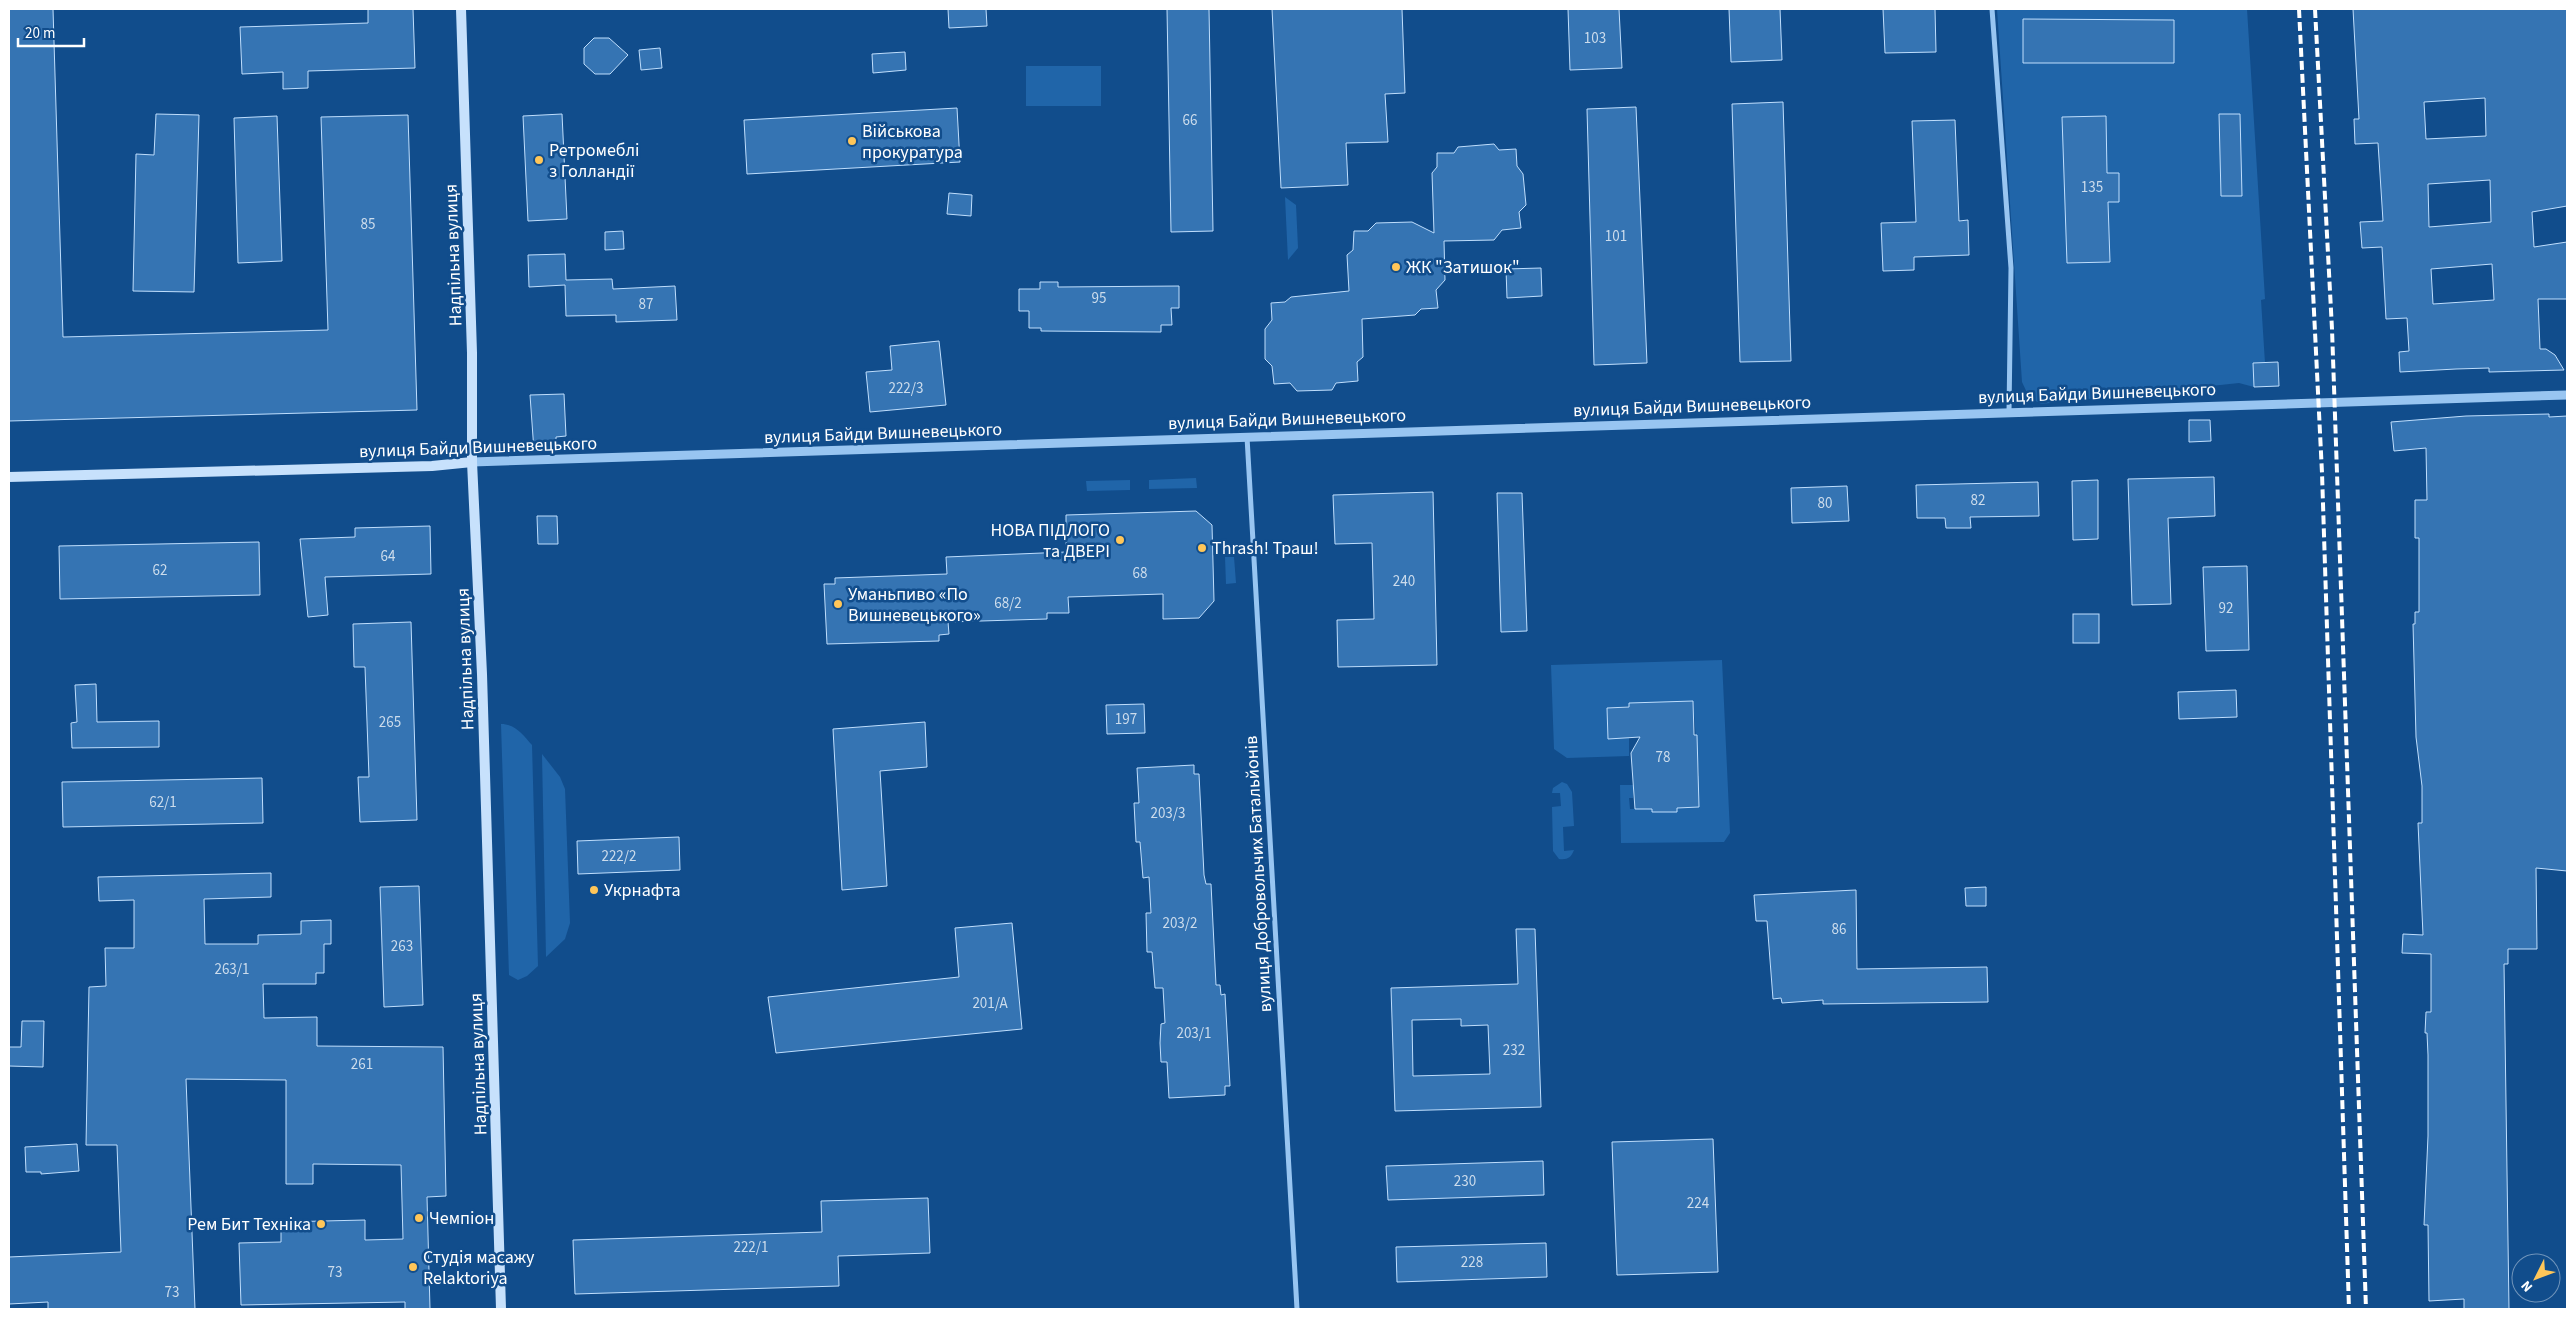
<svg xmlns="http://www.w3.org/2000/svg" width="2576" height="1318" viewBox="0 0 2576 1318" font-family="'Source Sans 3',sans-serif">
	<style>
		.green { fill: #2065a9 }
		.building { fill: #3574b3; stroke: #bfdefd; fill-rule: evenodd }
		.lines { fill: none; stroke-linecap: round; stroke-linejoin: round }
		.minor { stroke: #98c5f1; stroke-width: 5 }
		.tertiary { stroke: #98c5f1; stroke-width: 9 }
		.secondary { stroke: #c7e1fc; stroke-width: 10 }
		.rail { stroke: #fff; stroke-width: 4; stroke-dasharray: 9 4; stroke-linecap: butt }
		.poi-dot { fill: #ffc659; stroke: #114d8c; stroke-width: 2 }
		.labels { text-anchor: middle; stroke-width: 5; stroke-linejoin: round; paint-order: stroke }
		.number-label { font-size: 15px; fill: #ccdcec }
		.poi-label { font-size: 18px; fill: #fff; stroke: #114d8c; text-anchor: start }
		.street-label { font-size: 18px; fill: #fff; stroke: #114d8c }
	</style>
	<rect width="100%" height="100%" fill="#114d8c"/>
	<g class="green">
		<polygon points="1997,9 2247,9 2265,299 2261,300 2265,363 2278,362 2279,386 2254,387 2239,383 2041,404 2029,397 2022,382"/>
		<rect x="1026" y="66" width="75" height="40"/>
		<polygon points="1285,197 1296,205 1298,248 1288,260"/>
		<polygon points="1196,478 1197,488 1149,489 1149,480"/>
		<polygon points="1130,480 1130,490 1087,491 1086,481"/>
		<polygon points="1225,557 1234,557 1236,583 1226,584"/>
		<polygon points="1722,660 1730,833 1724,842 1621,843 1620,785 1633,785 1633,798 1629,798 1630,809 1652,809 1653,812 1677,812 1677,808 1699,807 1699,791 1696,791 1695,777 1699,776 1693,701 1607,708 1608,738 1629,738 1629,756 1567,758 1554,749 1551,665"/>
		<path d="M 501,724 C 516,724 523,735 532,745 L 538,966 L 527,976 L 518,980 L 509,975 Z"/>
		<polygon points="542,754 560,777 565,789 570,923 565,939 546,957"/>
		<path d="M 1562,782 L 1567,784 L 1572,792 L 1574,826 L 1563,827 L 1564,851 L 1574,850 C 1571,858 1567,860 1559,859 L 1553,851 L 1552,807 L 1561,806 L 1560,793 L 1552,793 L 1553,788 Z"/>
	</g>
	<g class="building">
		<polygon points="9,9 53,9 63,337 328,330 321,117 408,115 417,410 9,421"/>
		<polygon points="368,9 413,9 415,68 308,71 308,88 283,89 283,72 242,74 240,27 368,23"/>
		<polygon points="948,9 986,9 987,26 949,28"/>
		<polygon points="1167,9 1209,9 1213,231 1171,232"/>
		<polygon points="1272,9 1402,9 1405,93 1385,94 1388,142 1346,143 1348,185 1281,188"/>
		<polygon points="1568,9 1619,9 1622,68 1570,70"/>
		<polygon points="1729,9 1780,9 1782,60 1731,62"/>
		<polygon points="1883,9 1935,9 1936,52 1885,53"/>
		<path d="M 2353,9 L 2567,9 L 2567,206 L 2532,212 L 2534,247 L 2567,242 L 2567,299 L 2538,299 L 2540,349 L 2546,349 L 2555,355 L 2564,370 L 2489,372 L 2489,368 L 2456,369 L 2400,372 L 2399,352 L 2409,351 L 2407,318 L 2386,319 L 2382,247 L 2362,248 L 2360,222 L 2383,221 L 2378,143 L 2355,144 L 2354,119 L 2359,119 ZM 2485,98 L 2486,136 L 2426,139 L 2424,102 ZM 2490,180 L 2491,222 L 2429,227 L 2428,184 ZM 2492,264 L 2494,300 L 2433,304 L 2431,269 Z"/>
		<polygon points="2023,19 2174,20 2174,63 2023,63"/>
		<polygon points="594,38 609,38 628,55 610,74 595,74 584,64 584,48"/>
		<polygon points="660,48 662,68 641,70 639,50"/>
		<polygon points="905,52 906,70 873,73 872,54"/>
		<polygon points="1783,102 1791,361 1740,362 1732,104"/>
		<polygon points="1636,107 1647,363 1594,365 1587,109"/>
		<polygon points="957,108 960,162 747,174 744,120"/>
		<polygon points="156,114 199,115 194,292 133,291 136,154 154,155"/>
		<polygon points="562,114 567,219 528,221 523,116"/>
		<polygon points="2219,114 2240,114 2242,196 2221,196"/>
		<polygon points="277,116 282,261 238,263 234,118"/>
		<polygon points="2106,116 2107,173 2119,173 2119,202 2108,202 2110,262 2067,263 2062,117"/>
		<polygon points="1955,120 1959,221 1968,220 1969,255 1914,257 1914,270 1883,271 1881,223 1916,222 1912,121"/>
		<polygon points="1494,144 1499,150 1516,149 1517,166 1523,174 1526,205 1519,212 1521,228 1502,230 1494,240 1444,241 1445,280 1436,290 1438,308 1421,309 1415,315 1362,319 1363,357 1357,362 1358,381 1336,383 1332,390 1297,391 1290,383 1274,384 1272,366 1265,359 1265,329 1272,320 1271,303 1285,302 1291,297 1349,291 1347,255 1353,250 1354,231 1368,231 1376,223 1412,222 1434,233 1432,173 1437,167 1437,153 1454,153 1458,147"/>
		<polygon points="949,193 972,195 971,216 947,214"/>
		<polygon points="623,231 624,249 605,250 605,232"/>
		<polygon points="565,254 566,280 612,279 613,289 675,286 677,320 616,322 616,315 566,316 565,285 529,287 528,255"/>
		<polygon points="1541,268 1542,296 1507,298 1506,269"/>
		<polygon points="1040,282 1058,282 1058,287 1179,286 1179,308 1171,308 1172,325 1161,325 1161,332 1041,331 1041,328 1029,328 1029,311 1019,311 1019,289 1040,289"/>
		<polygon points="939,341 946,405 870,412 866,372 892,370 890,346"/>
		<polygon points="2278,362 2279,386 2254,387 2253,363"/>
		<polygon points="564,394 566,436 556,437 556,450 534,451 530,395"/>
		<polygon points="2549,414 2549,417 2567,416 2567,871 2536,868 2537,949 2508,949 2508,964 2504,964 2509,1309 2464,1309 2464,1299 2429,1301 2428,1225 2424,1225 2428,1136 2428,1055 2427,1033 2425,1033 2426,1012 2431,1012 2431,954 2402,953 2403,934 2423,935 2418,823 2422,823 2422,786 2416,737 2413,624 2415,624 2415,612 2419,612 2419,538 2415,538 2415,500 2427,500 2426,448 2394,451 2391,422 2466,416"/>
		<polygon points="2189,420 2210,420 2211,441 2189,442"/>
		<polygon points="2214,477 2215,516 2168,518 2171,604 2132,605 2128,479"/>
		<polygon points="2098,480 2098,539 2073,540 2072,481"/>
		<polygon points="2038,482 2039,516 1970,517 1971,528 1946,528 1945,518 1917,518 1916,485"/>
		<polygon points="1847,486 1849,521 1792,523 1791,488"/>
		<polygon points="1433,492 1437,665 1338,667 1337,620 1374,619 1372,543 1335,544 1333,495"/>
		<polygon points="1497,493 1522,493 1527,631 1501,632"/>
		<polygon points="1196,511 1212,525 1214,601 1199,618 1163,619 1163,594 1068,597 1069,613 1047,613 1047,619 948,622 949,634 939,635 939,641 827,644 824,584 835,584 835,578 947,574 946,557 1066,552 1066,515"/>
		<polygon points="537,516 557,516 558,544 538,544"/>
		<polygon points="430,526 431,574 325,577 328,615 308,617 300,539 355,537 355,528"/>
		<polygon points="259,542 260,595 60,599 59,546"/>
		<polygon points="2247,566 2249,650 2206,651 2203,567"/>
		<rect x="2073" y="614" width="26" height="29"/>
		<polygon points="411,622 417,820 360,822 358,777 369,777 365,667 354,667 353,624"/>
		<polygon points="96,684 97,722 159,721 159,747 72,748 71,723 77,722 75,685"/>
		<polygon points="2236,690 2237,717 2179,719 2178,692"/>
		<polygon points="1693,701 1694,735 1697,735 1699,807 1677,808 1677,812 1652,812 1652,809 1635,809 1631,753 1640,737 1608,739 1607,708 1629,707 1629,703"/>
		<polygon points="1144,704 1145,733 1107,734 1106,705"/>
		<polygon points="925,722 927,767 880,771 887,886 842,890 833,729"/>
		<polygon points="1194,765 1194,774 1199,774 1204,875 1206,884 1211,884 1216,985 1220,985 1221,995 1225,994 1230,1086 1225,1086 1225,1095 1169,1098 1167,1062 1161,1062 1160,1043 1161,1024 1165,1023 1163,988 1155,988 1152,952 1147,952 1146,913 1151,913 1149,877 1143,878 1140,842 1136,842 1134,803 1139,803 1137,768"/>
		<polygon points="262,778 263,823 63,827 62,782"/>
		<polygon points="679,837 680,870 578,874 577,841"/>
		<polygon points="271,873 271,897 204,899 205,944 258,944 258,935 301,934 301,921 331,920 331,944 324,944 324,973 316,973 316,984 263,984 264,1018 317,1017 317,1046 443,1047 446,1196 427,1197 430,1309 405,1309 405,1302 241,1305 239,1243 281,1242 281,1222 365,1220 365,1240 403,1239 401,1165 313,1164 313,1184 286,1184 286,1080 186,1079 195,1309 48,1309 48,1302 9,1304 9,1257 121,1252 117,1145 86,1145 89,987 106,986 105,948 134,948 134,900 99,901 98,877"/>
		<polygon points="419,886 423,1005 384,1007 380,887"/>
		<polygon points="1986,887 1986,906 1966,906 1965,888"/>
		<polygon points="1856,890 1857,969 1987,967 1988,1002 1823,1004 1823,1000 1782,1003 1781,998 1773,999 1767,921 1756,921 1754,895"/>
		<polygon points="1012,923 1022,1029 776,1053 768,997 959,977 955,928"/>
		<path d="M 1516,929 L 1535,929 L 1541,1107 L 1395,1111 L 1391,988 L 1518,984 ZM 1461,1019 L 1461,1026 L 1488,1025 L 1490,1074 L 1413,1076 L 1412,1020 Z"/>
		<polygon points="22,1021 44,1021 43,1067 9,1066 9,1047 21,1047"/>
		<polygon points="1713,1139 1718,1272 1617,1275 1612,1142"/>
		<polygon points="77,1144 79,1171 41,1174 41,1172 26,1172 25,1147"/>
		<polygon points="1543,1161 1544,1195 1388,1200 1386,1166"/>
		<polygon points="928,1198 930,1253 838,1256 839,1286 575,1294 573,1240 822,1232 821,1201"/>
		<polygon points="1546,1243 1547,1277 1397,1282 1396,1247"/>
	</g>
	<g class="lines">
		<g class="minor">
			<polyline points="1992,9 2011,268 2009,412"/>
			<polyline points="1247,437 1297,1309"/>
		</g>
		<polyline class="tertiary" points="472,462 2567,395"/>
		<g class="secondary">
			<polyline points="461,9 472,353 472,462 482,674 501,1309"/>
			<polyline points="9,477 432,466 472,462"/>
		</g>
		<g class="rail">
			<polyline points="2299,9 2322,473 2349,1309"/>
			<polyline points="2315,9 2332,329 2366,1309"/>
		</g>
	</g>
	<g class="poi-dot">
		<circle cx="852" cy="141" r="5"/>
		<circle cx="539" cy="160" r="5"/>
		<circle cx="1396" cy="267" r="5"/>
		<circle cx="1120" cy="540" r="5"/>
		<circle cx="1202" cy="548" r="5"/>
		<circle cx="838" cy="604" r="5"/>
		<circle cx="594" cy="890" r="5"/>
		<circle cx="419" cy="1218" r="5"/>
		<circle cx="321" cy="1224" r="5"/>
		<circle cx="413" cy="1267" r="5"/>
	</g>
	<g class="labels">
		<g class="number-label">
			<text x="1595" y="43">103</text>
			<text x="1190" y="125">66</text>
			<text x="2092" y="192">135</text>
			<text x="368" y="229">85</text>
			<text x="1616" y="241">101</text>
			<text x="1099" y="303">95</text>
			<text x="646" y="309">87</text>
			<text x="906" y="393">222/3</text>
			<text x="1978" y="505">82</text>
			<text x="1825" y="508">80</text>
			<text x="388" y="561">64</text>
			<text x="160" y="575">62</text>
			<text x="1140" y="578">68</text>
			<text x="1404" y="586">240</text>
			<text x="1008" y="608">68/2</text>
			<text x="2226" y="613">92</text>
			<text x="1126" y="724">197</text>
			<text x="390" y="727">265</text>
			<text x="1663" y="762">78</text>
			<text x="163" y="807">62/1</text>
			<text x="1168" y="818">203/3</text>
			<text x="619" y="861">222/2</text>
			<text x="1180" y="928">203/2</text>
			<text x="1839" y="934">86</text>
			<text x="402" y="951">263</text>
			<text x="232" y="974">263/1</text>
			<text x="990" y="1008">201/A</text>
			<text x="1194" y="1038">203/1</text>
			<text x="1514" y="1055">232</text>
			<text x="362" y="1069">261</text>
			<text x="1465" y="1186">230</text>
			<text x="1698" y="1208">224</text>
			<text x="751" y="1252">222/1</text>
			<text x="1472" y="1267">228</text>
			<text x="335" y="1277">73</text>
			<text x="172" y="1297">73</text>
		</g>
		<g class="poi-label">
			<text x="862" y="137">Військова<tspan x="862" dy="21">прокуратура</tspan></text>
			<text x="549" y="156">Ретромеблі<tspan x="549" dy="21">з Голландії</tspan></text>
			<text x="1406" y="273">ЖК "Затишок"</text>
			<text x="1110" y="536" text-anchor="end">НОВА ПІДЛОГО<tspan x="1110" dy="21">та ДВЕРІ</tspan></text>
			<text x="1212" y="554">Thrash! Траш!</text>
			<text x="848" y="600">Уманьпиво «По<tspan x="848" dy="21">Вишневецького»</tspan></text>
			<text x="604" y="896">Укрнафта</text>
			<text x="429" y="1224">Чемпіон</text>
			<text x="311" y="1230" text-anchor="end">Рем Бит Техніка</text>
			<text x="423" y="1263">Студія масажу<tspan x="423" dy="21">Relaktoriya</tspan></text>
		</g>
		<g class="street-label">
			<text transform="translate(453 255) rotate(-92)" y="6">Надпільна вулиця</text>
			<text transform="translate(2097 393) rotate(-2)" y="6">вулиця Байди Вишневецького</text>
			<text transform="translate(1692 406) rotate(-2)" y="6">вулиця Байди Вишневецького</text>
			<text transform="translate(1287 419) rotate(-2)" y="6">вулиця Байди Вишневецького</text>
			<text transform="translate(883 433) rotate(-2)" y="6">вулиця Байди Вишневецького</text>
			<text transform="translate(478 447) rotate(-2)" y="6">вулиця Байди Вишневецького</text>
			<text transform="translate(465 659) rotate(-92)" y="6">Надпільна вулиця</text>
			<text transform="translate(1258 874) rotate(-93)" y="6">вулиця Добровольчих Батальйонів</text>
			<text transform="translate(478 1064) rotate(-92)" y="6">Надпільна вулиця</text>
		</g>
	</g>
	<rect width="2576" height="1318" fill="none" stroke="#ffffff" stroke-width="20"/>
	<g transform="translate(2536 1278) rotate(228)"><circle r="24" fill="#114d8c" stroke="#7094ba"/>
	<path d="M0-4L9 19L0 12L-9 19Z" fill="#ffc659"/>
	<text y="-8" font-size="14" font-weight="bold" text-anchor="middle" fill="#ffffff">N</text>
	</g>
	<path d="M18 38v8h66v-8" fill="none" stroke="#ffffff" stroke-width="2.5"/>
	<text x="25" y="38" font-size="15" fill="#ffffff" stroke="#114d8c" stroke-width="4" paint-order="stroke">20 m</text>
</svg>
